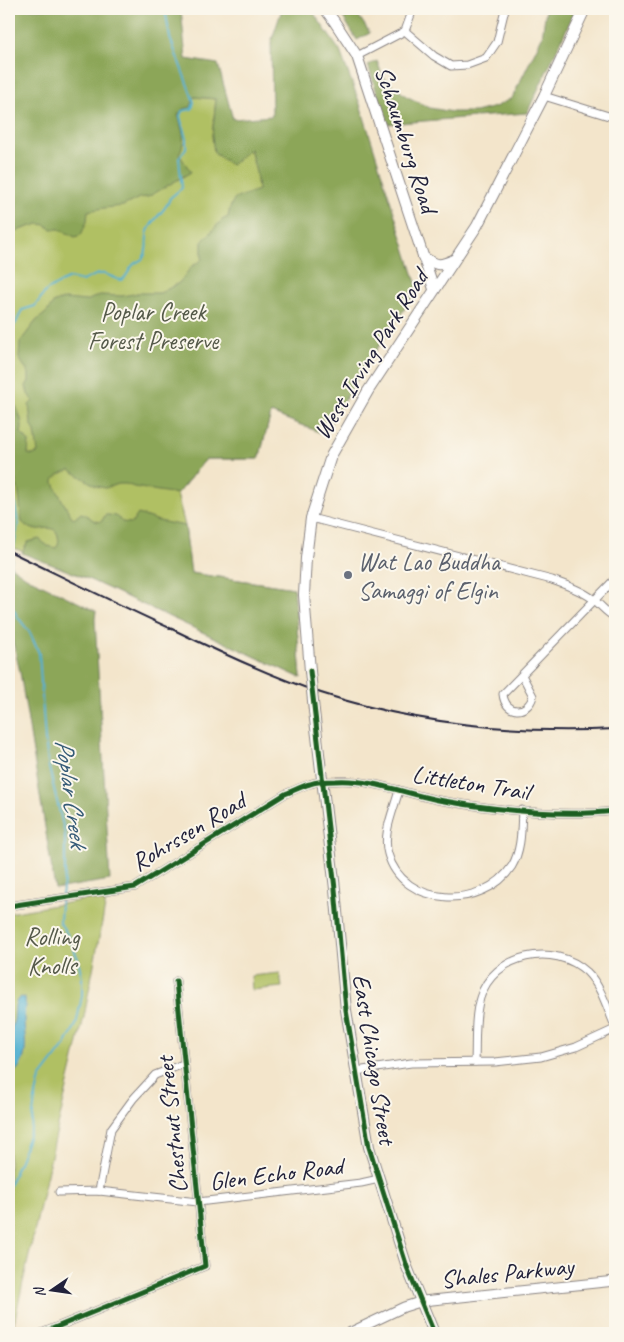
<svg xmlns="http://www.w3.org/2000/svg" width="624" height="1342" viewBox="0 0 624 1342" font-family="Caveat,sans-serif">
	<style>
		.green { fill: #b0c063; stroke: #69714f }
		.forest { fill: #8ca659; stroke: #57644a }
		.water { fill: #52b0d0; stroke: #3a6986 }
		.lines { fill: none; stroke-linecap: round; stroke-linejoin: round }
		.stream { stroke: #52b0d0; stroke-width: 2 }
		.minor-casing { stroke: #8a8483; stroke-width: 9 }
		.tertiary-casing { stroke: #8a8483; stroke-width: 11 }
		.secondary-casing { stroke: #8a8483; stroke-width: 12 }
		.minor { stroke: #fff; stroke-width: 7 }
		.tertiary { stroke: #fff; stroke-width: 9 }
		.secondary { stroke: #fff; stroke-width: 10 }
		.rail { stroke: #22223b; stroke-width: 2 }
		.secondary-bridge-casing { stroke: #8a8483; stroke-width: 12; stroke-linecap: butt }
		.secondary-bridge { stroke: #fff; stroke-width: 10 }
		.cycleway-casing { stroke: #fbf7ec; stroke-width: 8 }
		.cycleway { stroke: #1b5e20; stroke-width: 5 }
		.worship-dot { fill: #6b7280; stroke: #fbf7ec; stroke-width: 2 }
		.labels { text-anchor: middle; stroke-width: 4; stroke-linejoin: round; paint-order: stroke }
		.street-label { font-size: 25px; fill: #22223b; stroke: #fbf7ec }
		.park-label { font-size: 25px; fill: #545949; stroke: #fbf7ec }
		.worship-label { font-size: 25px; fill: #5b616d; stroke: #fbf7ec; text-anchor: start }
		.water-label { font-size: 26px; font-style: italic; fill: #355b77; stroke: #fbf7ec }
	</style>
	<rect width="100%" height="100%" fill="#fbf7ec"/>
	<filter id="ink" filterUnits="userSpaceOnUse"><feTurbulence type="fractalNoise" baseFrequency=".02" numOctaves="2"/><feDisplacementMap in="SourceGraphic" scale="10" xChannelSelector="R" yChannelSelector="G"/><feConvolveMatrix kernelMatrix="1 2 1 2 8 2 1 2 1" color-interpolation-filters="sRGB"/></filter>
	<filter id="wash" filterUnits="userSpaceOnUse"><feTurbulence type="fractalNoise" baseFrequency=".0096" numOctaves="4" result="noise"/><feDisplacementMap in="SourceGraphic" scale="20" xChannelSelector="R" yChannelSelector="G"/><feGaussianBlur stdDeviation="1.12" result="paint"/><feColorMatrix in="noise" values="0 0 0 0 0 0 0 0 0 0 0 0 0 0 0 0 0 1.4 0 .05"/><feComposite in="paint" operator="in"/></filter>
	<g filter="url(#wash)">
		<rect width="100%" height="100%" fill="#f3e5cb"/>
		<g class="green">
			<polygon points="9,9 194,97 216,99 212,136 250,149 256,172 418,289 366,365 324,434 271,413 259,459 206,459 177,494 185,526 190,573 294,588 301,678 86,578 9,546"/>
			<polygon points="107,896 84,1017 56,1134 12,1332 9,1332 9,913"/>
			<polygon points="280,973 282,987 252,990 251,976"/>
		</g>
		<g class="forest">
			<path d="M 9,9 L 181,9 L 186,59 L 218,64 L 233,119 L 272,116 L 271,42 L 282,9 L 311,9 L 340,51 L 360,104 L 418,289 L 366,365 L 324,434 L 271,413 L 259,459 L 206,459 L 177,494 L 134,487 L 126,484 L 119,484 L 105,488 L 96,486 L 70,470 C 64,472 55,475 54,481 C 53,485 71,517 74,519 L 81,513 C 89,514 93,524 102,521 L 105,515 C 112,515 117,515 122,522 L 132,523 L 138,514 L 159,521 L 185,526 L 191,573 L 294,588 L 301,678 L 86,578 L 22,553 L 28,542 L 39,539 L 48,546 L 56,548 C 59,544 59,541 58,536 C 55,523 42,531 33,529 C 28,528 25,525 22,522 C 19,503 21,485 9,468 L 9,403 L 16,406 C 20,415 24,424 21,433 L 29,442 L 28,454 L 33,455 L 38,453 L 35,432 L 31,423 L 29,405 L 33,401 L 28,394 L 26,386 L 29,381 L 29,374 L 19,358 L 20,342 L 36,321 L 47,312 L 54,302 L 65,299 L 86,301 L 100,295 L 122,296 L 140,293 L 160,293 L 179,283 L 192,266 L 198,263 L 202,259 L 202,242 L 222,220 L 228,217 L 230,208 L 234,199 L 258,190 L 256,172 L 250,149 L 231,165 L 214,153 L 212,136 L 216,99 L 194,97 L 191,107 L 183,109 L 178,115 C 182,131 187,139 179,154 L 191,172 L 148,197 L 139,198 L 123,206 L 104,208 L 88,211 L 87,221 L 81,235 L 75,237 L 59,229 L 51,229 L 46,225 L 39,224 L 9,233 Z"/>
			<polygon points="338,9 359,9 358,15 370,33 357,40"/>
			<polygon points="546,9 576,9 527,113 387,124 368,65 377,61 383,77 406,96 430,108 453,112 475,112 495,107 512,98 542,37"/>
			<polygon points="9,565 26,577 96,611 95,619 110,880 55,889 20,672 9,625"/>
		</g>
		<path class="water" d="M 21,997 L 25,998 C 26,1005 24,1011 24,1018 C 24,1034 29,1052 20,1066 C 17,1071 12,1074 9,1077 L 9,1036 L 14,1020 L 15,1005 L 17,1000 Z"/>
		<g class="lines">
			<g class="stream">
				<path d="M 9,331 L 16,323 L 22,310 L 35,306 L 46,291 L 63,281 L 70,278 L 82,281 C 92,277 100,270 110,276 C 115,278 117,280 122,280 C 128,276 128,270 133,265 C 136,262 141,261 143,258 C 149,251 145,239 148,231 C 153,218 167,210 170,198 L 182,188 L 179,158 L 186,148 L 186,139 L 180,116 L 182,111 L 192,109 L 194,102 L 170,38 L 165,9"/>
				<polyline points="9,483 14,498 18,524 9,573"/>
				<polyline points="9,601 17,616 30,633 39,653 45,740 49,768 65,834 65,875 62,895"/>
				<polyline points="9,1186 21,1158 31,1129 35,1099 40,1078 65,1045 76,1025 82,996 82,978 78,959 69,937 60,923 61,900"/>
			</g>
		</g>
	</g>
	<g filter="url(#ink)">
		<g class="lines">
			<defs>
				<g id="minor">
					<polyline points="405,31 434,56 451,66 467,65 486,58 497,42 505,9"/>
					<polyline points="357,56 405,31 413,9"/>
					<polyline points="544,96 615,118"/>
					<path d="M 311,518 L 552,580 C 566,585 581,590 593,599 C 601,605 606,613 615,617"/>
					<path d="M 522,675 L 533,696 C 528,715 505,715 503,694 L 507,690 L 615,579"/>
					<path d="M 399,790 C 394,810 382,833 388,854 C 403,908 484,910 512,866 C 522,849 521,828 522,810"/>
					<path d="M 9,906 L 135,887 L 285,794 C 293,791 302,786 310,784 C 318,781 328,781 336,781 C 374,779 408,795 444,801 C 497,810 562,817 615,811"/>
					<path d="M 475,1062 C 476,1042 474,1018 480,998 C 493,954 554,941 587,972 C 601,986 607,1008 615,1026"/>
					<polyline points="356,1071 411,1063 495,1062 541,1057 576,1047 615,1029"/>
					<polyline points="99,1191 111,1129 133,1099 155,1075 183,1064"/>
					<polyline points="59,1192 99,1191 198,1202 361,1183 379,1179"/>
					<polyline points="42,1333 205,1266 176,981"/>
				</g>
				<polyline id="tertiary" points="349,1333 404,1307 423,1301 615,1281"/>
				<g id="secondary">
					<polyline points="325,9 334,21 357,56 434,289"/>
					<path d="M 423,257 C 437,265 438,267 453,260"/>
					<polyline points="310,671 304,595 306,558 311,518 331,456 368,391 477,226 544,96 585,9"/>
					<polyline points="314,711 335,889 346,1010 369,1147 407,1267 434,1333"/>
				</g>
			</defs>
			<use href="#minor" class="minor-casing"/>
			<use href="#tertiary" class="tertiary-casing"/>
			<use href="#secondary" class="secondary-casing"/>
			<use href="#minor" class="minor"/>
			<use href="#tertiary" class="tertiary"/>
			<use href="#secondary" class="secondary"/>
			<path class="rail" d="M 9,551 C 63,577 117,604 172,629 C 221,653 270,676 321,693 C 416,724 516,734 615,729"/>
			<defs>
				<polyline id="secondary-bridge" points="310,671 314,711"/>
			</defs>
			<use href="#secondary-bridge" class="secondary-bridge-casing"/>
			<use href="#secondary-bridge" class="secondary-bridge"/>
			<defs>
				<g id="cycleway">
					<polyline points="310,671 335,889 346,1010 369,1147 407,1267 434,1333"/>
					<path d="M 9,906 L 135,887 L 285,794 C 293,791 302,786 310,784 C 318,781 328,781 336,781 C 374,779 408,795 444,801 C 497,810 562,817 615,811"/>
					<polyline points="42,1333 205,1266 176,981"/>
				</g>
			</defs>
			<use href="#cycleway" class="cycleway-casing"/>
			<use href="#cycleway" class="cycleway"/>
		</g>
	</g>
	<circle class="worship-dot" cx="348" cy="575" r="5"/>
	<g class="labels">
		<g class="street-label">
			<text transform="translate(407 139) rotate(72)" y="9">Schaumburg Road</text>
			<text transform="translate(370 354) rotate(-58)" y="9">West Irving Park Road</text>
			<text transform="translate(471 782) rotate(9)" y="9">Littleton Trail</text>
			<text transform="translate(188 831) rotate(-31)" y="9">Rohrssen Road</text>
			<text transform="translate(375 1059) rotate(81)" y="9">East Chicago Street</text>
			<text transform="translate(171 1125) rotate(-96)" y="9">Chestnut Street</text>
			<text transform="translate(276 1173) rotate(-7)" y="9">Glen Echo Road</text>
			<text transform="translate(507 1272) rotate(-6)" y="9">Shales Parkway</text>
		</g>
		<g class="park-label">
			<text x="153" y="320">Poplar Creek<tspan x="153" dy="29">Forest Preserve</tspan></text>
			<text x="52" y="945">Rolling<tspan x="52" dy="29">Knolls</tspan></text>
		</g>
		<g class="worship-label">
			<text x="358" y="570">Wat Lao Buddha<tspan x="358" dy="29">Samaggi of Elgin</tspan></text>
		</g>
		<g class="water-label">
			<text transform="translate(72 793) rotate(82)" y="9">Poplar Creek</text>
		</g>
	</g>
	<rect width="624" height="1342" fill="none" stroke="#fbf7ec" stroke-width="30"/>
	<g transform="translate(52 1290) rotate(257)" stroke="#fbf7ec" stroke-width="4" paint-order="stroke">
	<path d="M0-4L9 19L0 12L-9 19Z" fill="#22223b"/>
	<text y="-8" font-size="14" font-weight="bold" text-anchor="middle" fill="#22223b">N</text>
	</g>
</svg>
